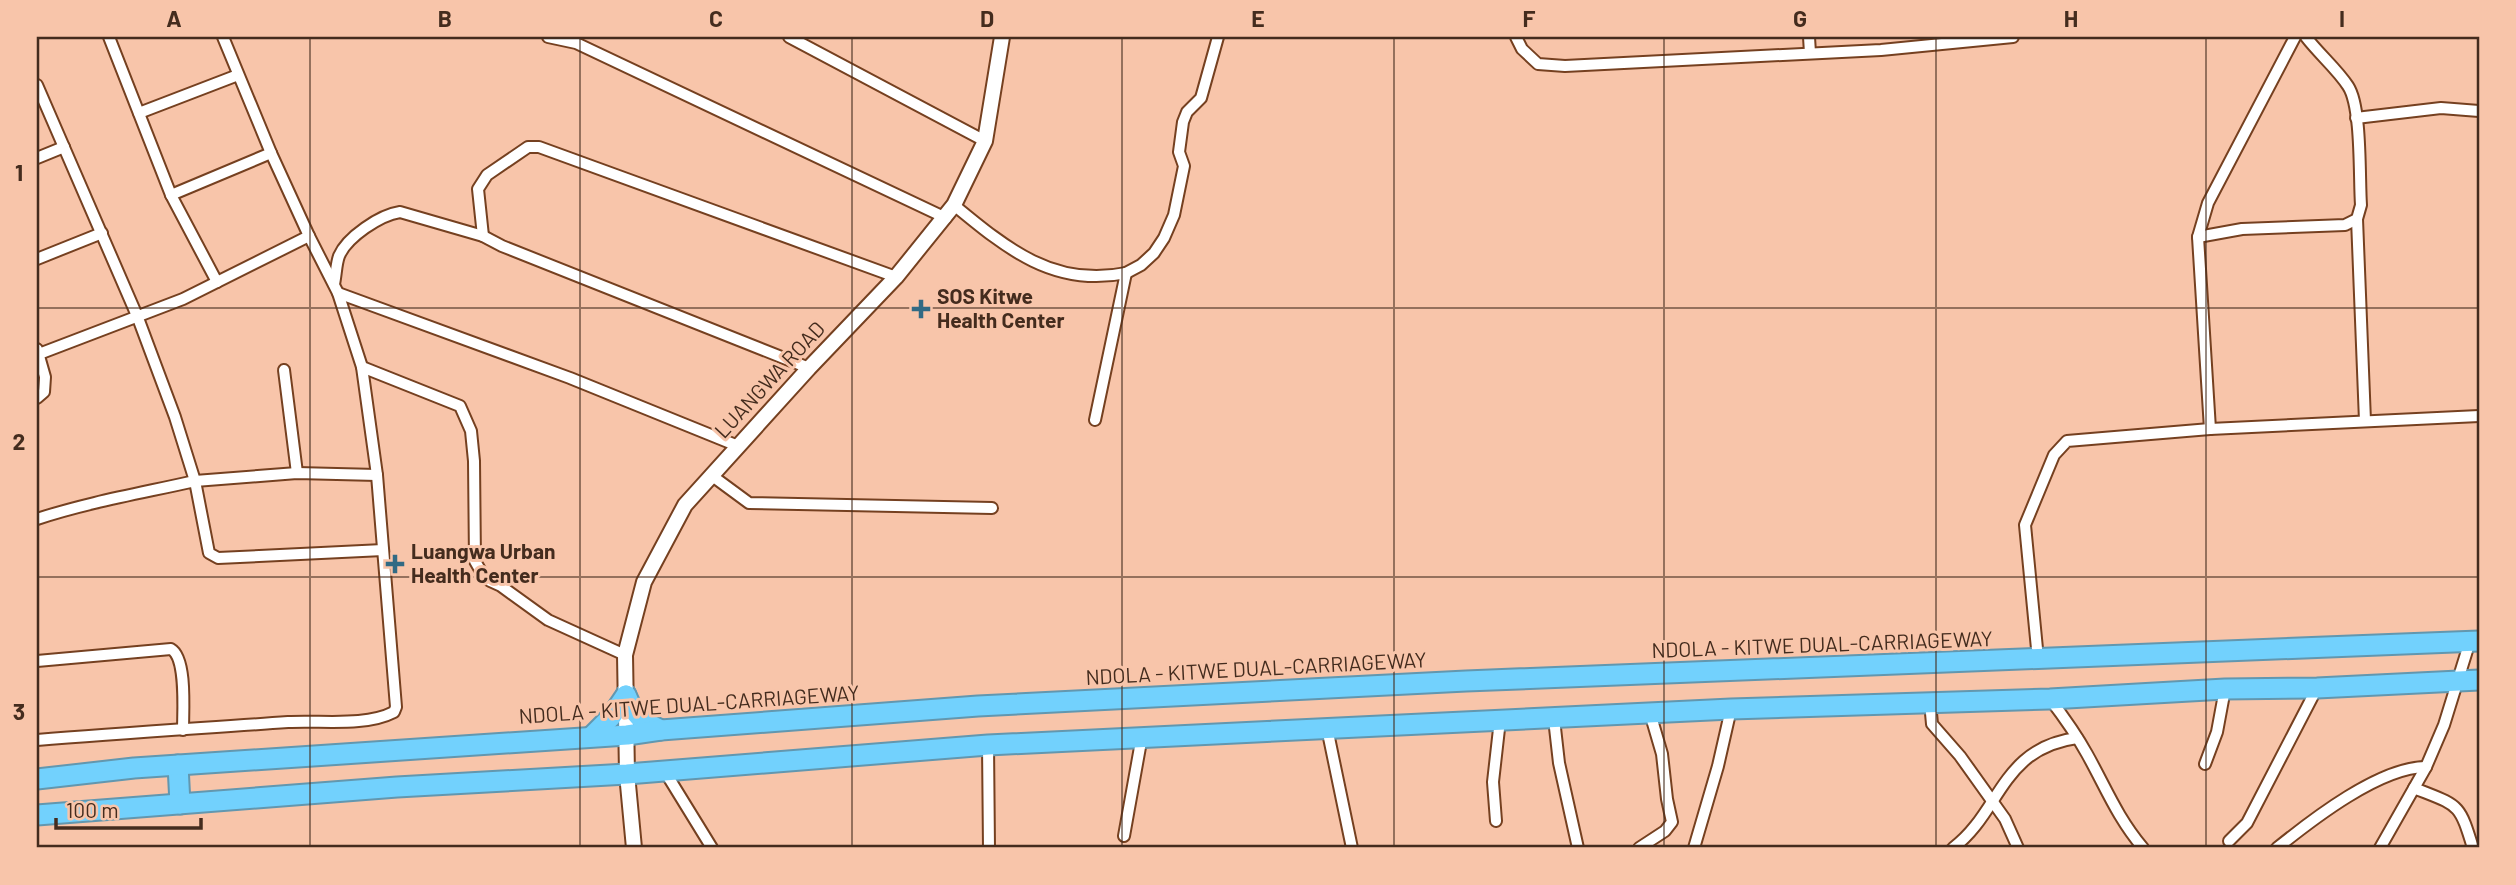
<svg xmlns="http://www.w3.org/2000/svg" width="2516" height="885" viewBox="0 0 2516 885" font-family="Barlow,sans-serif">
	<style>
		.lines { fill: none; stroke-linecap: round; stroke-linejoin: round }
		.street-casing { stroke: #754020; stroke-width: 14 }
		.secondary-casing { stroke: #754020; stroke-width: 18 }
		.highway-casing { stroke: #6297af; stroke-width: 23 }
		.street { stroke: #fff; stroke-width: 10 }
		.secondary { stroke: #fff; stroke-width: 14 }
		.highway { stroke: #72d1fd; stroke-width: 19 }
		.grid { fill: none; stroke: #442c1e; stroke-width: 2; stroke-opacity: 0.55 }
		.poi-dot { fill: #316a84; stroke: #f8c5aa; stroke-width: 2.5 }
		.labels { text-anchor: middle; stroke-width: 6; stroke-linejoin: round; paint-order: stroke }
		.poi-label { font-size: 21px; font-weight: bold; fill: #442c1e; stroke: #f8c5aa; text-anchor: start }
		.street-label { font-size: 21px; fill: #442c1e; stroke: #f8c5aa }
		.neatline { fill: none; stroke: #442c1e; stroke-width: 2.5 }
		.grid-label { font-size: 23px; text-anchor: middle; font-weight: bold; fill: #442c1e }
	</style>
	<rect width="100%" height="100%" fill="#f8c5aa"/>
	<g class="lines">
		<defs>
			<g id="street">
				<polyline points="109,37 171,195 217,282"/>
				<polyline points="548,37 576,43 946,218"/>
				<polyline points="789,37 985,141"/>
				<polyline points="1516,37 1522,49 1538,64 1565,66 1881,50 2013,37"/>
				<polyline points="1809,37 1810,53"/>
				<polyline points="37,85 138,318 175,417 195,481 297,473 377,475"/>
				<polyline points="139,113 238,75"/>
				<polyline points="2356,118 2441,108 2479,111"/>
				<polyline points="37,158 64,147"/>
				<polyline points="171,195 271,153"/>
				<path d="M 954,205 C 1006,248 1054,288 1126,273 L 1095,420"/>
				<polyline points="2357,219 2365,421"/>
				<polyline points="483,236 478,189 487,175 528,147 539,147 896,277"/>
				<path d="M 2198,237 L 2242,229 L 2345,225 L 2357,219 L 2361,205 C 2359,178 2362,107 2348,86 C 2337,69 2319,54 2306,37"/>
				<polyline points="37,259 102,233"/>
				<polyline points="1126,273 1141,265 1154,253 1164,238 1174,215 1184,166 1179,152 1183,122 1187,112 1201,98 1218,37"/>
				<path d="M 334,284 C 336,275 336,264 339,256 C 347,237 380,215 400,212 L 483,236 L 502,246 L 809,368"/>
				<polyline points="338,293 570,378 738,446"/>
				<polyline points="37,349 45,377 44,392 37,398"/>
				<polyline points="39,354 183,299 309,236"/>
				<polyline points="362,367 460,406 471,431 474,461 475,561 483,575 490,581 501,586 548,620 625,655"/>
				<polyline points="284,370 297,473"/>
				<polyline points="2210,429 2198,237 2208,203 2295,37"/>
				<polyline points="711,475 749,503 992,508"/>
				<path d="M 37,519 C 89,502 142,493 195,481 L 209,553 L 218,558 L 383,550"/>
				<polyline points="2038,659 2025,525 2054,455 2067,441 2210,429 2479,416"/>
				<path d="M 37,661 L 171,649 C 187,658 183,712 183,730"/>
				<path d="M 2050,699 C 2063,716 2076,734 2087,754 C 2106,788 2117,817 2143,848"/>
				<polyline points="1930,702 1932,724 1960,756 2005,819 2018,848"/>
				<polyline points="1554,719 1559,763 1578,848"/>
				<polyline points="1327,728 1352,848"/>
				<path d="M 37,740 C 121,733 205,728 288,722 C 321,720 365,727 394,712 L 396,707 L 377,475 L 362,367 L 338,293 L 309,236 L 271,153 L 223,37"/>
				<polyline points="988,745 989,848"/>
				<polyline points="2205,764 2217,732 2225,689"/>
				<polyline points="664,770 712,848"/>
				<path d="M 2414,788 C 2459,806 2459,802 2473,848"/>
				<polyline points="1496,821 1493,782 1500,720"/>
				<polyline points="1124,836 1142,736"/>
				<polyline points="2229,841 2247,823 2317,688"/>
				<polyline points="1639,848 1665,831 1672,822 1667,799 1662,754 1650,713"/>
				<polyline points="1694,848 1718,766 1731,709"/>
				<path d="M 1953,848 C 2001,812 2001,748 2077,738"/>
				<path d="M 2277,848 C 2313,819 2380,767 2426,767"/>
				<polyline points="2380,848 2426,767 2444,725 2470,641"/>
			</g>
			<polyline id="secondary" points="634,848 627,774 625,655 644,582 685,505 809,368 896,277 954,205 985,141 1002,37"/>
			<g id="highway">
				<path d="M 626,695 C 635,716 640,720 661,730"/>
				<polyline points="592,736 611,717 626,695"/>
				<polyline points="178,765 180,804"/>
				<polyline points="37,779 134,768 627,735 661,730 978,706 1466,681 2479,641"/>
				<polyline points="37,815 397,787 627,774 988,745 1731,709 2050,699 2225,689 2317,688 2479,680"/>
			</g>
		</defs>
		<use href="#street" class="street-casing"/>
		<use href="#secondary" class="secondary-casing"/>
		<use href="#highway" class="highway-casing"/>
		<use href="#street" class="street"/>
		<use href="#secondary" class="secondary"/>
		<use href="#highway" class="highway"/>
	</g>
	<path class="grid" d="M 310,37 L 310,848M 580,37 L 580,848M 852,37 L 852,848M 1122,37 L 1122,848M 1394,37 L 1394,848M 1664,37 L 1664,848M 1936,37 L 1936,848M 2206,37 L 2206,848M 37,308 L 2479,308M 37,577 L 2479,577"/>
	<g class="poi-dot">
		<path d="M917.5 298.5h7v7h7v7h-7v7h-7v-7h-7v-7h7z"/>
		<path d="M391.5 553.5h7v7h7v7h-7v7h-7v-7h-7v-7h7z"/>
	</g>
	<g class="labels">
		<g class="poi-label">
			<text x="937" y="304">SOS Kitwe<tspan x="937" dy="24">Health Center</tspan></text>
			<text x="411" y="559">Luangwa Urban<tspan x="411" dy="24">Health Center</tspan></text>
		</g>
		<g class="street-label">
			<text transform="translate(770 380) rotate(-47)" y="7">LUANGWA ROAD</text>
			<text transform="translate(1822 645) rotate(-2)" y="7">NDOLA - KITWE DUAL-CARRIAGEWAY</text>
			<text transform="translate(1256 669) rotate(-3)" y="7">NDOLA - KITWE DUAL-CARRIAGEWAY</text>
			<text transform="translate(689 705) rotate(-4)" y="7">NDOLA - KITWE DUAL-CARRIAGEWAY</text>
		</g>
	</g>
	<rect width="2516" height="885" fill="none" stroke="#f8c5aa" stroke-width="77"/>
	<path d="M56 818v10h145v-10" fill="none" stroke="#442c1e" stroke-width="3.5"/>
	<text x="66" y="818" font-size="21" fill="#442c1e" stroke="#f8c5aa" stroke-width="5" paint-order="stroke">100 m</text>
	<rect x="38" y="38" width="2440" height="808" class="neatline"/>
	<g class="grid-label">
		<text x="174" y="27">A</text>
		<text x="445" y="27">B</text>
		<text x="716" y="27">C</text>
		<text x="987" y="27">D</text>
		<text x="1258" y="27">E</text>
		<text x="1529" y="27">F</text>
		<text x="1800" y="27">G</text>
		<text x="2071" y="27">H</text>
		<text x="2342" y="27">I</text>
		<text x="19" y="181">1</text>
		<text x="19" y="450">2</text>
		<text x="19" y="720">3</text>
	</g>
</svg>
